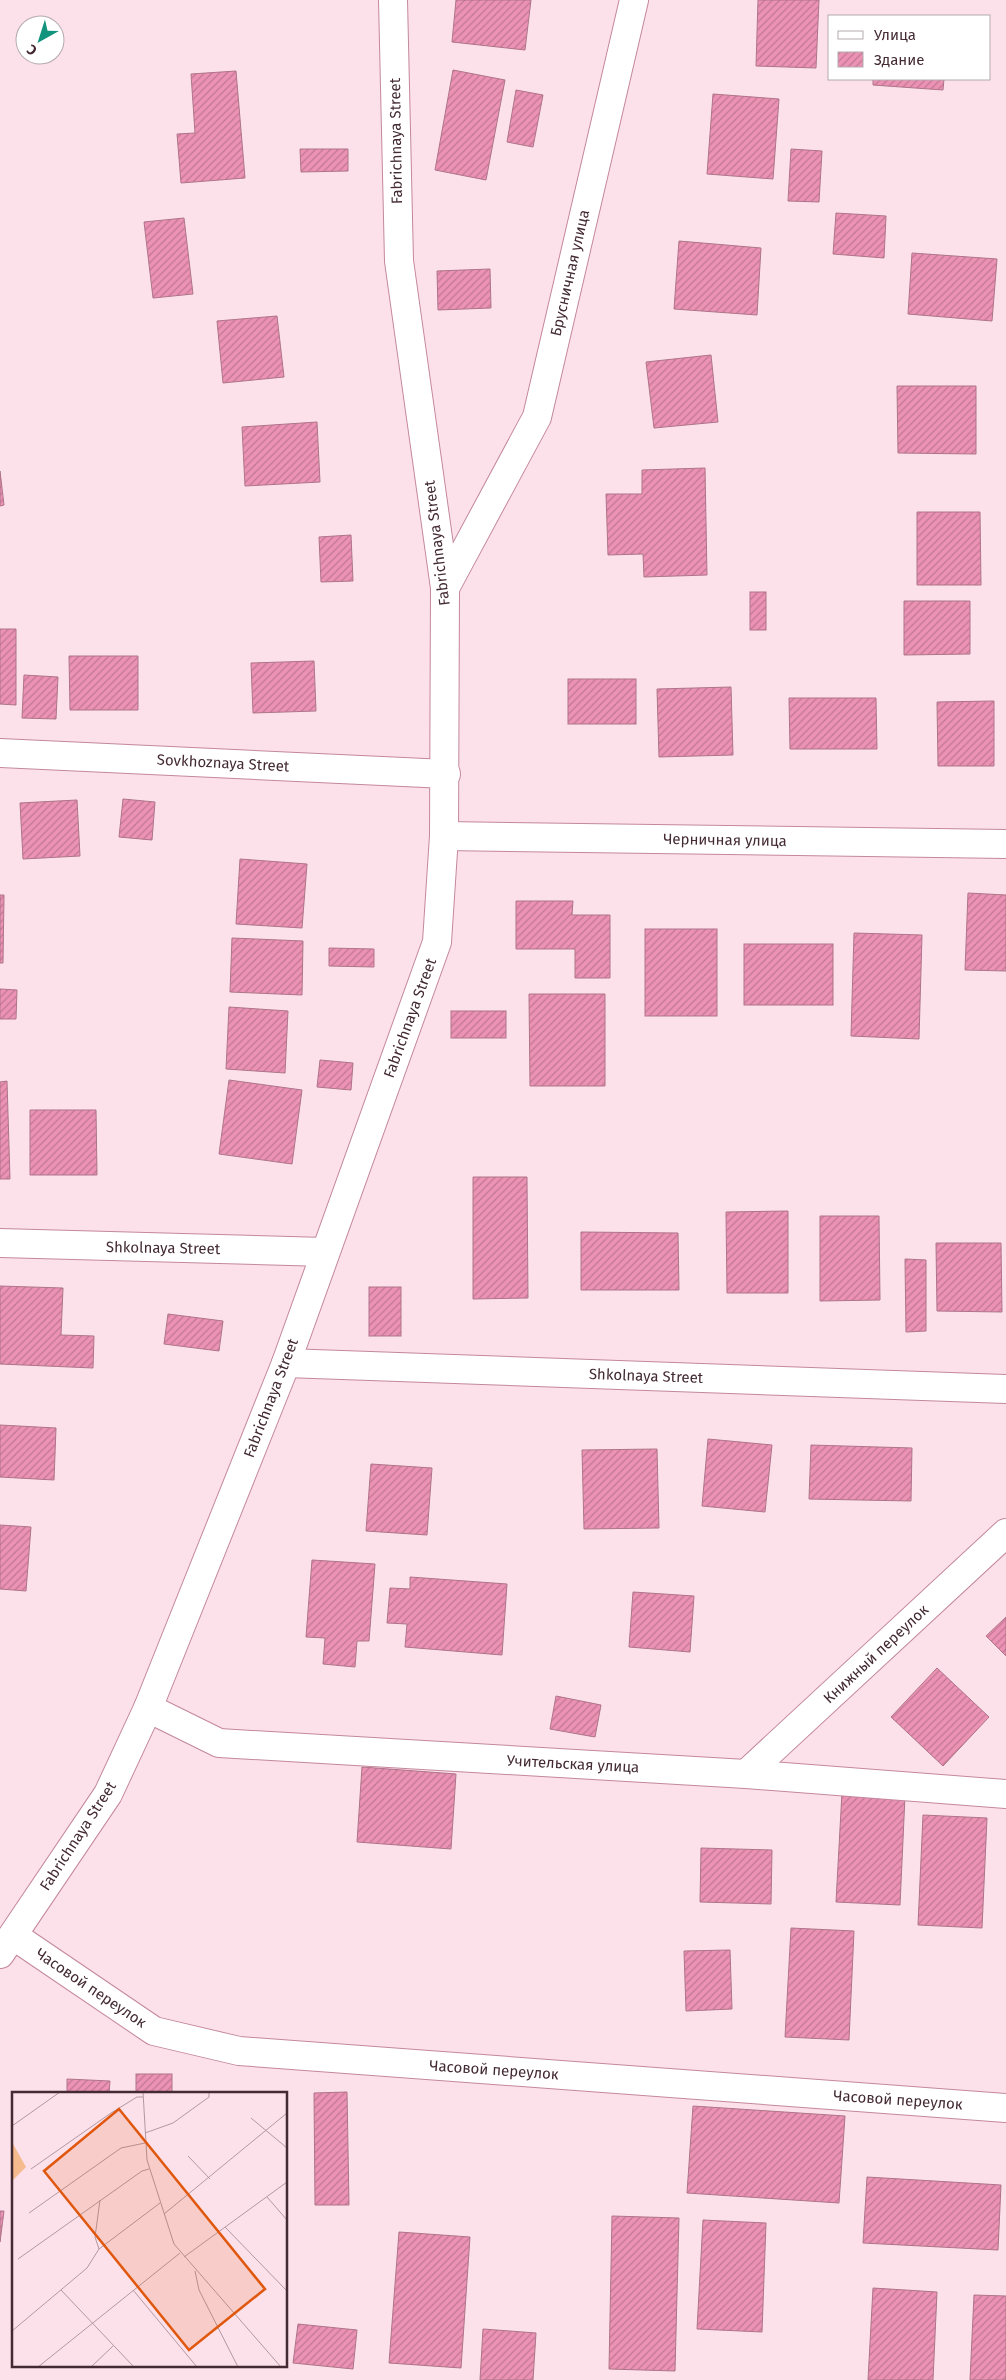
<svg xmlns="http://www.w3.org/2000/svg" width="1006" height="2380" viewBox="0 0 1006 2380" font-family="'Fira Sans',sans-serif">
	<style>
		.building { fill: url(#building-hatch); stroke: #af7489 }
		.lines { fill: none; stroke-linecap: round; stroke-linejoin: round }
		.minor-casing { stroke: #c4879d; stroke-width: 30 }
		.minor { stroke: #fff; stroke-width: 28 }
		.labels { text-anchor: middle; stroke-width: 4; stroke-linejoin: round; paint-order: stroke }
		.street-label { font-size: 15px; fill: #432a33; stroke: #fff }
		.inset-road { fill: none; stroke: #b298a1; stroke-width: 1 }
		.view { fill: #e0570e; fill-opacity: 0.15; stroke: #e0570e; stroke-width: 2.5 }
		.inset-edge { fill: none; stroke: #432a33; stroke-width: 2.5 }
	</style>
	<defs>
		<pattern id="building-hatch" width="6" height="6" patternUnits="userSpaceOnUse" patternTransform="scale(1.25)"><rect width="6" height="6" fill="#ec92b4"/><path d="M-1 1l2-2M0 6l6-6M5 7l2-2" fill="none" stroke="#c17793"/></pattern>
	</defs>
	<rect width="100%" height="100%" fill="#fce1ea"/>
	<g class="building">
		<polygon points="456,0 531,0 525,50 452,42"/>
		<polygon points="758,0 819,0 816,68 756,66"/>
		<polygon points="453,70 505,80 486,180 435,170"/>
		<polygon points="236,71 245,178 181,183 177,134 195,133 191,74"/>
		<polygon points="873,79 944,79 943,90 873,85"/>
		<polygon points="516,90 543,95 533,147 507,142"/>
		<polygon points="713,94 779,99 773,179 707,174"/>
		<polygon points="300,149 348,149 348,171 301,172"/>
		<polygon points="791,149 822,151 819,202 788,201"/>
		<polygon points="836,213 886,216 884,258 833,254"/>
		<polygon points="184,218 193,294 153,298 144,222"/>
		<polygon points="679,241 761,248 757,315 674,309"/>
		<polygon points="912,253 997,259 992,321 908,314"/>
		<polygon points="490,269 491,308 438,310 437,271"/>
		<polygon points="277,316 284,377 223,383 217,321"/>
		<polygon points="711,355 718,422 654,428 646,362"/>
		<polygon points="897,386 976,386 976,454 898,453"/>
		<polygon points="317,422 320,482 245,486 242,427"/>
		<polygon points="705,468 707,575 644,577 643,554 608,555 606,494 642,494 642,470"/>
		<polygon points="0,471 4,505 0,506"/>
		<polygon points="917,512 980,512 981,585 917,585"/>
		<polygon points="351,535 353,581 321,582 319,537"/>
		<rect x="750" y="592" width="16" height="38"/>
		<polygon points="904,601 970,601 970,654 904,655"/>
		<polygon points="0,629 16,629 16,705 0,704"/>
		<polygon points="69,656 138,656 138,710 70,710"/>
		<polygon points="314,661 316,711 253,713 251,663"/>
		<polygon points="24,675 58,677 56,719 22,718"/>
		<rect x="568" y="679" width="68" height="45"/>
		<polygon points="731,687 733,755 659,757 657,689"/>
		<polygon points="789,698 876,698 877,749 790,749"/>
		<polygon points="994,701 994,766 938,766 937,702"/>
		<polygon points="123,799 155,802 152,840 119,837"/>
		<polygon points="77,800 80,856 23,859 20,803"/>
		<polygon points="240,859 307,864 302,928 236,924"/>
		<polygon points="968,893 1006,895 1006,971 965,970"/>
		<polygon points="0,895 4,895 3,963 0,963"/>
		<polygon points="516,901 573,901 572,915 610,915 610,978 575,978 575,949 516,949"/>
		<rect x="645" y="929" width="72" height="87"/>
		<polygon points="854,933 922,935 919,1039 851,1036"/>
		<polygon points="232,938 303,941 302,995 230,992"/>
		<rect x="744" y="944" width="89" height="61"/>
		<polygon points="329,948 374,949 374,967 329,966"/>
		<polygon points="0,989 17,990 16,1019 0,1019"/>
		<polygon points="529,994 605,994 605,1086 530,1086"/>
		<polygon points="229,1007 288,1011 285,1073 226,1069"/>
		<rect x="451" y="1011" width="55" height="27"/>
		<polygon points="320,1060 353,1063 351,1090 317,1087"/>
		<polygon points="229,1080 302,1090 292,1164 219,1154"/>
		<polygon points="7,1081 10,1179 0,1179 0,1082"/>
		<polygon points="30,1110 96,1110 97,1175 30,1175"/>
		<polygon points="473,1177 527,1177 528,1298 473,1299"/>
		<polygon points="788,1211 788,1293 727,1293 726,1212"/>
		<polygon points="820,1216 879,1216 880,1300 820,1301"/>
		<polygon points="581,1232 678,1233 679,1290 581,1290"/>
		<polygon points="936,1243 1001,1243 1002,1312 937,1311"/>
		<polygon points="905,1259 926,1260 926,1331 906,1332"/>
		<polygon points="0,1286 63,1288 61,1335 94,1336 93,1368 0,1364"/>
		<rect x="369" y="1287" width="32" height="49"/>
		<polygon points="168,1314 223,1321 219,1351 164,1344"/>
		<polygon points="0,1425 56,1428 54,1480 0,1477"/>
		<polygon points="708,1439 772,1445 765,1512 702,1506"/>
		<polygon points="811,1445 912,1448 911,1501 809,1499"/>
		<polygon points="657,1449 659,1528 584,1529 582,1450"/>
		<polygon points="371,1464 432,1468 427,1535 366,1531"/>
		<polygon points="0,1525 31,1527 26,1591 0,1589"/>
		<polygon points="312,1560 375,1564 369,1641 357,1641 355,1667 323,1664 325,1638 306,1637"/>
		<polygon points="410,1577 507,1584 502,1655 405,1647 407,1624 387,1623 390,1588 410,1589"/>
		<polygon points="633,1592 694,1596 690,1652 629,1647"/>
		<polygon points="1006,1617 1006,1656 986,1636"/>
		<polygon points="937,1668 989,1717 943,1766 891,1717"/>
		<polygon points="556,1696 601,1705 595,1737 550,1729"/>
		<polygon points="362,1767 456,1774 451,1849 357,1842"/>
		<polygon points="842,1792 905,1796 900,1905 836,1902"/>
		<polygon points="923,1815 987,1818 982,1928 918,1925"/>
		<polygon points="701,1848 772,1850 771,1904 700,1902"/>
		<polygon points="791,1928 854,1931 849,2040 785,2037"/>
		<polygon points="730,1950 732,2009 686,2011 684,1951"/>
		<rect x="136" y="2074" width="36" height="20"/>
		<polygon points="67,2079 110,2081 109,2094 67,2094"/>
		<polygon points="347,2092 349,2205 315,2205 314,2093"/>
		<polygon points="693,2106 845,2116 839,2203 687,2193"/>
		<polygon points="867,2177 1001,2185 998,2250 863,2243"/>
		<polygon points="0,2211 4,2211 0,2242"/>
		<polygon points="612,2216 679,2218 675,2371 609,2369"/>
		<polygon points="703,2220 766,2223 762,2332 697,2329"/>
		<polygon points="399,2232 470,2237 461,2368 389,2363"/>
		<polygon points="873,2288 937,2292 933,2380 868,2380"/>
		<polygon points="974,2295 1006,2296 1006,2380 970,2380"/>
		<polygon points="298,2324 357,2330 353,2369 293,2363"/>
		<polygon points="483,2329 536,2333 533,2380 480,2380"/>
	</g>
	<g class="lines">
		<defs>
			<g id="minor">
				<polyline points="445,588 537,417 634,0"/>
				<polyline points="0,753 446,774"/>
				<polyline points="444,836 1006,844"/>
				<polyline points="0,1243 325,1252"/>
				<polyline points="286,1363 1006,1389"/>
				<polyline points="148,1708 219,1743 746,1774 1006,1794"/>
				<polyline points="746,1774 1006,1533"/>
				<polyline points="14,1936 154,2031 239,2051 1006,2108"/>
				<polyline points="0,1954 108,1794 148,1708 286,1363 437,942 444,836 445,588 399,261 393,0"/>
			</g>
		</defs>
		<use href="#minor" class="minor-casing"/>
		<use href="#minor" class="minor"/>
	</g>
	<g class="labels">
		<g class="street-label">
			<text transform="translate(396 141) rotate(-91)" y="5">Fabrichnaya Street</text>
			<text transform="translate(570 273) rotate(-77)" y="5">Брусничная улица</text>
			<text transform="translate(437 543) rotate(-97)" y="5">Fabrichnaya Street</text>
			<text transform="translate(223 763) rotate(3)" y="5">Sovkhoznaya Street</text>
			<text transform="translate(725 840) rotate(1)" y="5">Черничная улица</text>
			<text transform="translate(410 1018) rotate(-70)" y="5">Fabrichnaya Street</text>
			<text transform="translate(163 1248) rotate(1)" y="5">Shkolnaya Street</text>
			<text transform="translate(646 1376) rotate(2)" y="5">Shkolnaya Street</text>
			<text transform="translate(271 1398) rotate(-69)" y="5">Fabrichnaya Street</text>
			<text transform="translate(876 1654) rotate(-43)" y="5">Книжный переулок</text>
			<text transform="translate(573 1764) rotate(3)" y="5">Учительская улица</text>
			<text transform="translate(78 1836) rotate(-57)" y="5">Fabrichnaya Street</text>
			<text transform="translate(91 1988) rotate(34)" y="5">Часовой переулок</text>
			<text transform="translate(494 2070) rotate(4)" y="5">Часовой переулок</text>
			<text transform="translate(898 2100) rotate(4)" y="5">Часовой переулок</text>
		</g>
	</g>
	<g transform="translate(12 2092)">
		<rect width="275" height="275" fill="#fce1ea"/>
		<path d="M 0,50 L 14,75 L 0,89 Z" fill="#f6ba8f"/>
		<path class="inset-road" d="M 131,0 L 135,68 L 162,152 L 269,275M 239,26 L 275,56M 0,34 L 48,0M 133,41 L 161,31 L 197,5 L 197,0M 176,64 L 198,87M 19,77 L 99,21 L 125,5 L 131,5M 255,105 L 275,128M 17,121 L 109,56 L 133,51M 152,122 L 275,21M 213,135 L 275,199M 87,157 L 83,145 L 88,108M 172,165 L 275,90M 6,167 L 130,79 L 137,77M 183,179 L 187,198 L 226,275M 49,198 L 122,275M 121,198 L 185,275M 0,239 L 75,176 L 87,157 L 148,111M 26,275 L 168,161M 79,275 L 101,254"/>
		<path class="view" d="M 107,17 L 253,197 L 177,258 L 32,79 Z"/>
		<rect width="275" height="275" class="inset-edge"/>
	</g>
	<rect x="828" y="15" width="162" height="65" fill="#ffffff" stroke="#b4aaad"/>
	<rect x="838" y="31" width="25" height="8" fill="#ffffff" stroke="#b4aaad"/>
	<text x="874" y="40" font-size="15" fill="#432a33">Улица</text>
	<rect x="838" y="52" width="25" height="15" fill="url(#building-hatch)" stroke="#b4aaad"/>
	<text x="874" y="65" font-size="15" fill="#432a33">Здание</text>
	<g transform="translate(40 40) rotate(219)"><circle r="24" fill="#ffffff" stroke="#b4aaad"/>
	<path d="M0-4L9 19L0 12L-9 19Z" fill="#11937d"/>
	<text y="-8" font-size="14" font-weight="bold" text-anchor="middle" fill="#432a33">С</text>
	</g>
</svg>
